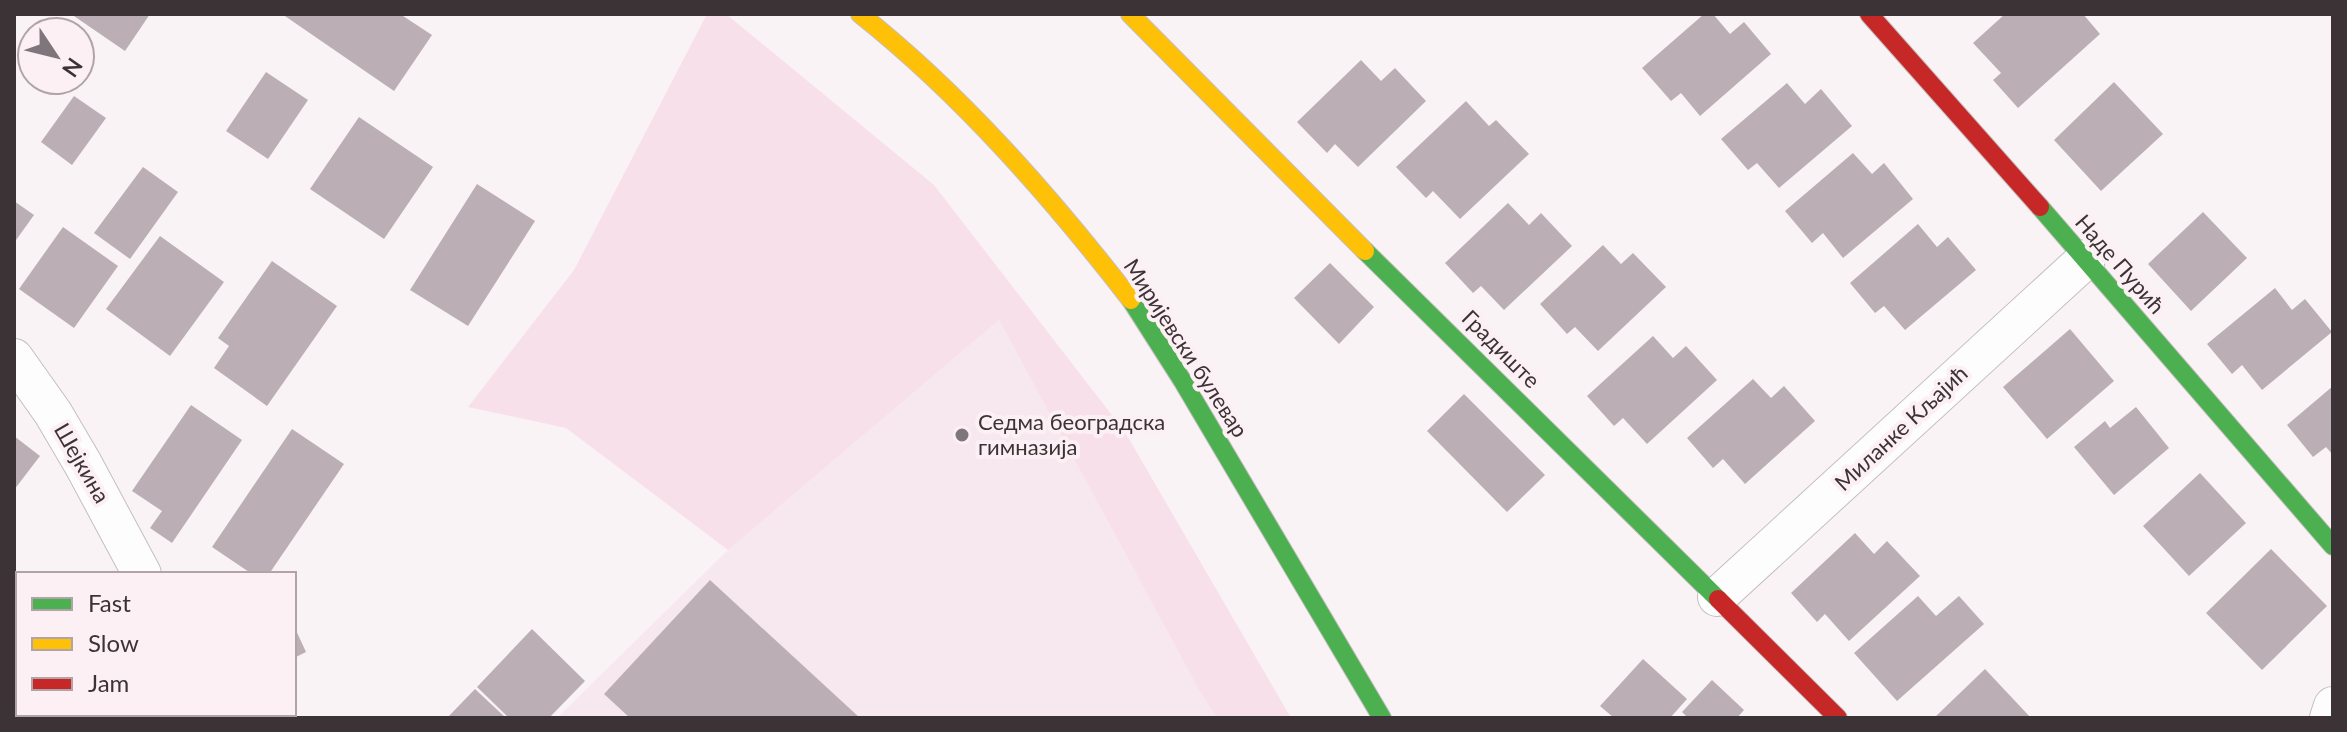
<svg xmlns="http://www.w3.org/2000/svg" width="2347" height="732" viewBox="0 0 2347 732" font-family="Lato,sans-serif">
	<style>
		.built { fill: #f7e7ee }
		.green { fill: #f7e0ea }
		.building { fill: #bbafb5 }
		.lines { fill: none; stroke-linecap: round; stroke-linejoin: round }
		.street-casing { stroke: #c5bec1; stroke-width: 40 }
		.fast-casing { stroke: #c5bec1; stroke-width: 20 }
		.slow-casing { stroke: #c5bec1; stroke-width: 20 }
		.jam-casing { stroke: #c5bec1; stroke-width: 20 }
		.street { stroke: #fefdfe; stroke-width: 38 }
		.fast { stroke: #4caf50; stroke-width: 18 }
		.slow { stroke: #ffc107; stroke-width: 18 }
		.jam { stroke: #c62828; stroke-width: 18 }
		.poi-dot { fill: #7e767a; stroke: #fdf0f5; stroke-width: 3 }
		.labels { text-anchor: middle; stroke-width: 8; stroke-linejoin: round; paint-order: stroke }
		.street-label { font-size: 22px; fill: #3c3337; stroke: #fdf0f5 }
		.poi-label { font-size: 22px; fill: #3c3337; stroke: #fdf0f5; text-anchor: start }
	</style>
	<rect width="100%" height="100%" fill="#faf3f6"/>
	<polygon class="built" points="999,320 1199,690 1217,718 557,718 728,550"/>
	<polygon class="green" points="707,14 726,14 934,185 1125,432 1291,718 1217,718 1199,690 999,320 728,550 566,428 468,407 574,270"/>
	<g class="building">
		<polygon points="71,14 150,14 125,51"/>
		<polygon points="282,14 400,14 432,35 394,91"/>
		<polygon points="1704,14 1713,14 1730,34 1744,22 1771,54 1700,116 1681,93 1671,101 1642,68"/>
		<polygon points="2005,14 2083,14 2100,34 2018,108 1993,80 2001,73 1973,43"/>
		<polygon points="1361,60 1381,81 1395,68 1426,101 1358,167 1335,144 1327,153 1297,122"/>
		<polygon points="266,72 308,100 268,159 226,131"/>
		<polygon points="2114,82 2163,134 2101,191 2054,140"/>
		<polygon points="1787,83 1805,104 1821,89 1852,126 1779,188 1757,163 1748,170 1721,139"/>
		<polygon points="74,96 106,118 72,165 41,142"/>
		<polygon points="1466,101 1489,126 1496,120 1529,154 1460,219 1433,191 1426,198 1396,167"/>
		<polygon points="359,117 433,167 384,239 310,189"/>
		<polygon points="1853,153 1872,174 1884,163 1913,199 1843,258 1823,233 1812,243 1785,211"/>
		<polygon points="143,167 178,192 130,259 94,233"/>
		<polygon points="477,184 535,221 468,326 410,290"/>
		<polygon points="14,201 34,215 14,243"/>
		<polygon points="1508,203 1529,225 1541,213 1572,246 1504,310 1481,286 1473,293 1445,263"/>
		<polygon points="2203,212 2247,258 2191,311 2148,264"/>
		<polygon points="1918,224 1937,247 1948,237 1976,270 1905,330 1884,306 1875,313 1850,283"/>
		<polygon points="63,227 118,266 74,328 19,289"/>
		<polygon points="160,236 224,282 170,356 106,309"/>
		<polygon points="1603,245 1621,264 1633,253 1666,287 1598,351 1575,327 1567,334 1540,304"/>
		<polygon points="272,261 337,306 267,406 214,368 229,346 218,338"/>
		<polygon points="1330,263 1374,307 1339,344 1294,298"/>
		<polygon points="2275,288 2292,310 2305,299 2332,332 2262,390 2242,365 2232,374 2207,344"/>
		<polygon points="2070,329 2114,381 2047,439 2003,387"/>
		<polygon points="1653,336 1673,358 1686,346 1717,380 1647,444 1623,418 1614,426 1587,396"/>
		<polygon points="1753,379 1771,398 1784,386 1815,421 1745,484 1723,459 1713,468 1687,438"/>
		<polygon points="2333,386 2333,455 2326,447 2313,457 2287,425"/>
		<polygon points="1464,394 1545,475 1507,512 1427,431"/>
		<polygon points="191,405 242,440 172,543 150,528 162,511 132,491"/>
		<polygon points="2136,407 2169,448 2114,495 2074,447 2105,421 2110,428"/>
		<polygon points="292,429 344,464 269,574 252,574 212,547"/>
		<polygon points="14,436 40,456 14,490"/>
		<polygon points="2200,473 2246,523 2189,576 2143,526"/>
		<polygon points="1855,533 1874,554 1887,541 1920,576 1849,641 1825,614 1817,622 1791,593"/>
		<polygon points="2271,549 2327,606 2262,670 2206,613"/>
		<polygon points="710,580 860,718 630,718 604,694"/>
		<polygon points="1918,596 1936,616 1959,596 1984,624 1897,701 1854,653"/>
		<polygon points="294,626 306,652 294,658"/>
		<polygon points="532,629 585,681 549,718 509,718 477,687"/>
		<polygon points="1643,659 1687,699 1670,718 1614,718 1600,706"/>
		<polygon points="1985,669 2031,718 1934,718"/>
		<polygon points="1712,680 1744,710 1737,718 1688,718 1682,712"/>
		<polygon points="475,689 506,718 447,718"/>
		<polygon points="86,714 125,714 126,718 87,718"/>
	</g>
	<g class="lines">
		<defs>
			<g id="street">
				<polyline points="14,358 53,413 83,464 142,574"/>
				<polyline points="1717,597 2086,259"/>
				<polyline points="185,714 186,718"/>
				<polyline points="2329,718 2333,706"/>
			</g>
			<g id="fast">
				<polyline points="2040,207 2333,546"/>
				<polyline points="1365,251 1718,599"/>
				<polyline points="1131,300 1182,380 1382,718"/>
			</g>
			<g id="slow">
				<path d="M 860,14 C 962,95 1051,197 1131,300"/>
				<polyline points="1130,14 1365,251"/>
			</g>
			<g id="jam">
				<polyline points="1869,14 2040,207"/>
				<polyline points="1718,599 1838,718"/>
			</g>
		</defs>
		<use href="#street" class="street-casing"/>
		<use href="#fast" class="fast-casing"/>
		<use href="#slow" class="slow-casing"/>
		<use href="#jam" class="jam-casing"/>
		<use href="#street" class="street"/>
		<use href="#fast" class="fast"/>
		<use href="#slow" class="slow"/>
		<use href="#jam" class="jam"/>
	</g>
	<circle class="poi-dot" cx="962" cy="435" r="8"/>
	<g class="labels">
		<g class="street-label">
			<text transform="translate(2120 264) rotate(49)" y="8">Наде Пурић</text>
			<text transform="translate(1186 348) rotate(57)" y="8">Миријевски булевар</text>
			<text transform="translate(1501 349) rotate(45)" y="8">Градиште</text>
			<text transform="translate(1901 428) rotate(-43)" y="8">Миланке Кљајић</text>
			<text transform="translate(82 463) rotate(60)" y="8">Шејкина</text>
		</g>
		<g class="poi-label">
			<text x="978" y="430">Седма београдска<tspan x="978" dy="25">гимназија</tspan></text>
		</g>
	</g>
	<rect width="2347" height="732" fill="none" stroke="#3c3337" stroke-width="32"/>
	<rect x="16" y="572" width="280" height="144" fill="#fdf0f5" stroke="#b0a4a9" stroke-width="2"/>
	<rect x="32" y="598" width="40" height="12" fill="#4caf50" stroke="#b0a4a9" stroke-width="2"/>
	<text x="88" y="612" font-size="24" fill="#3c3337">Fast</text>
	<rect x="32" y="638" width="40" height="12" fill="#ffc107" stroke="#b0a4a9" stroke-width="2"/>
	<text x="88" y="652" font-size="24" fill="#3c3337">Slow</text>
	<rect x="32" y="678" width="40" height="12" fill="#c62828" stroke="#b0a4a9" stroke-width="2"/>
	<text x="88" y="692" font-size="24" fill="#3c3337">Jam</text>
	<g transform="translate(56 56) rotate(125)"><circle r="38" fill="#fdf0f5" stroke="#b0a4a9" stroke-width="2"/>
	<path d="M0-6L14 30L0 20L-14 30Z" fill="#7e767a"/>
	<text y="-12" font-size="22" font-weight="bold" text-anchor="middle" fill="#3c3337">N</text>
	</g>
</svg>
